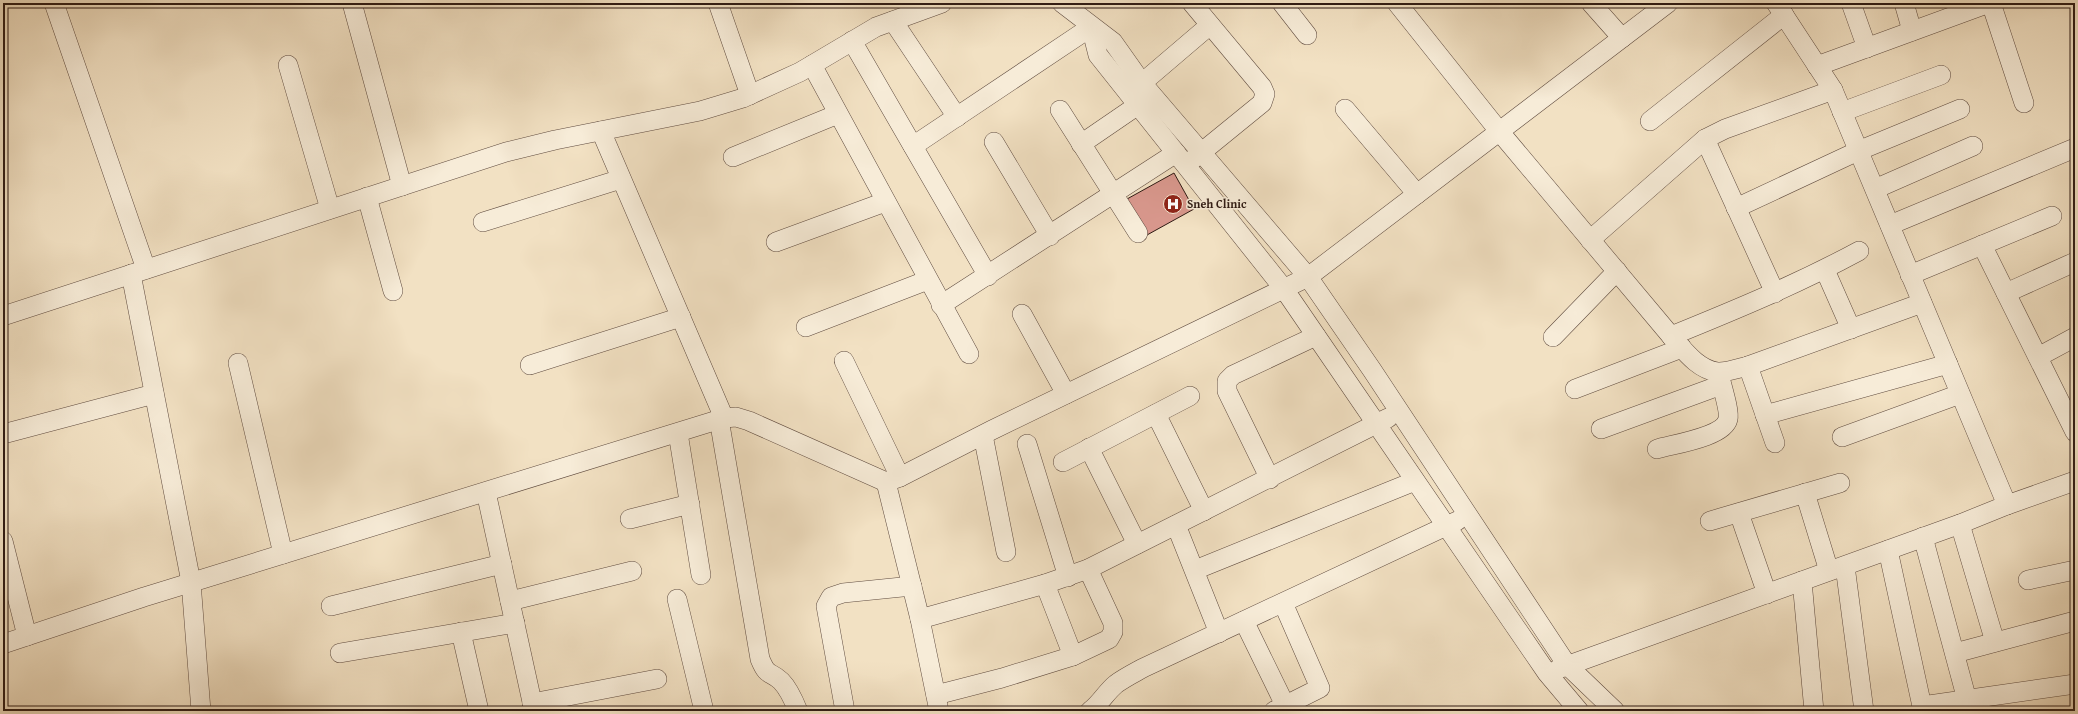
<svg xmlns="http://www.w3.org/2000/svg" width="2078" height="714" viewBox="0 0 2078 714" font-family="'Gentium Book Plus',serif">
	<style>
		.building { fill: #d8978c; stroke: #2f1b14 }
		.lines { fill: none; stroke-linecap: round; stroke-linejoin: round }
		.street-casing { stroke: #604c40; stroke-width: 20 }
		.street { stroke: #f7ecd8; stroke-width: 19 }
		.labels { text-anchor: middle; stroke-width: 3; stroke-linejoin: round; paint-order: stroke }
		.poi-label { font-size: 12px; font-weight: bold; fill: #2f1b14; stroke: #f7ecd8; text-anchor: start }
	</style>
	<rect width="100%" height="100%" fill="#f2e1c3"/>
	<filter id="stains"><feTurbulence type="fractalNoise" baseFrequency=".005" numOctaves="4"/><feColorMatrix values="0 0 0 0 .2 0 0 0 0 .09 0 0 0 0 .02 0 0 0 .5 -.17"/></filter>
	<radialGradient id="worn" r=".72"><stop offset=".6" stop-color="#630" stop-opacity="0"/><stop offset="1" stop-color="#630" stop-opacity=".3"/></radialGradient>
	<polygon class="building" points="1174,173 1194,209 1147,235 1127,199"/>
	<g class="lines">
		<defs>
			<g id="street">
				<polyline points="54,3 146,269"/>
				<polyline points="352,3 402,186"/>
				<polyline points="718,3 750,95"/>
				<polyline points="1062,3 1113,42 1142,83 1308,277 1372,370 1567,665 1615,711"/>
				<polyline points="1192,3 1262,87 1265,94 1262,103 1192,160"/>
				<polyline points="1282,3 1307,35"/>
				<path d="M 1397,3 L 1499,131 L 1671,336 C 1684,350 1697,369 1717,372 C 1726,373 1739,368 1748,366 L 1922,303"/>
				<polyline points="1591,3 1622,38"/>
				<polyline points="1776,3 1833,90 2007,505"/>
				<polyline points="1851,3 1867,48"/>
				<polyline points="1904,3 1912,31"/>
				<polyline points="1991,3 2024,103"/>
				<polyline points="893,21 957,117"/>
				<polyline points="1091,27 1098,55 1284,289 1547,673 1579,711"/>
				<polyline points="852,41 988,276"/>
				<polyline points="288,65 330,209"/>
				<polyline points="812,65 969,354"/>
				<polyline points="1817,66 1989,3"/>
				<polyline points="1142,83 1210,25"/>
				<polyline points="1345,109 1417,194"/>
				<polyline points="1060,110 1138,233"/>
				<polyline points="1842,112 1941,75"/>
				<polyline points="1650,121 1784,15"/>
				<polyline points="601,131 724,418"/>
				<polyline points="1705,139 1775,293"/>
				<polyline points="994,142 1050,236"/>
				<polyline points="1081,144 1138,105"/>
				<polyline points="913,146 1091,27"/>
				<polyline points="733,157 838,114"/>
				<polyline points="1875,189 1973,146"/>
				<polyline points="367,197 393,291"/>
				<polyline points="1736,208 1858,151 1960,109"/>
				<polyline points="483,222 621,179"/>
				<polyline points="1890,225 2075,148"/>
				<polyline points="1590,240 1705,139 1725,129 1833,90"/>
				<polyline points="776,242 885,202"/>
				<polyline points="1982,245 2075,432"/>
				<polyline points="1825,270 1851,329"/>
				<polyline points="131,274 191,582 201,711"/>
				<polyline points="1910,275 2052,216"/>
				<polyline points="2006,293 2075,262"/>
				<polyline points="941,305 1176,153"/>
				<polyline points="1022,314 1066,394"/>
				<polyline points="3,316 506,152 555,140 700,111 743,98 800,72 876,27 942,3"/>
				<polyline points="806,327 928,280"/>
				<path d="M 1671,336 C 1735,310 1798,284 1859,251"/>
				<polyline points="1553,337 1617,271"/>
				<polyline points="2038,357 2075,337"/>
				<polyline points="844,361 900,477"/>
				<polyline points="238,363 283,554"/>
				<polyline points="530,365 681,317"/>
				<polyline points="1748,366 1775,443"/>
				<polyline points="1575,389 1682,348"/>
				<polyline points="1156,414 1204,511"/>
				<polyline points="1765,415 1948,364"/>
				<path d="M 719,419 L 760,659 C 768,678 769,670 781,681 C 789,689 794,701 798,711"/>
				<polyline points="1601,429 1721,385"/>
				<polyline points="678,433 701,575"/>
				<polyline points="3,434 154,394"/>
				<polyline points="983,435 1006,552"/>
				<polyline points="1842,437 1960,394"/>
				<polyline points="1027,444 1068,577"/>
				<polyline points="1089,448 1137,544"/>
				<path d="M 1657,449 C 1674,444 1724,437 1728,419 C 1730,410 1721,384 1719,373"/>
				<polyline points="1063,462 1190,396"/>
				<polyline points="1270,479 1227,391 1227,381 1233,375 1316,336"/>
				<polyline points="886,482 920,619 939,711"/>
				<polyline points="486,492 534,711"/>
				<polyline points="1805,493 1829,571"/>
				<polyline points="1739,513 1767,594"/>
				<polyline points="630,519 690,504"/>
				<polyline points="1710,521 1840,483"/>
				<polyline points="1960,524 1995,642"/>
				<polyline points="1176,525 1219,633"/>
				<polyline points="1923,537 1967,700"/>
				<polyline points="3,541 27,636"/>
				<polyline points="1888,550 1923,711"/>
				<polyline points="1845,566 1864,711"/>
				<polyline points="1195,570 1415,481"/>
				<polyline points="2028,580 2075,570"/>
				<polyline points="1802,581 1814,711"/>
				<polyline points="1045,584 1073,656"/>
				<polyline points="677,599 704,711"/>
				<polyline points="510,601 632,571"/>
				<polyline points="331,606 502,564"/>
				<polyline points="920,619 1045,584 1088,569 1388,418"/>
				<polyline points="1244,621 1285,705"/>
				<polyline points="461,632 479,711"/>
				<polyline points="3,644 144,597 724,418 736,417 749,421 886,482 900,477 992,430 1308,277 1668,3"/>
				<polyline points="340,653 515,623"/>
				<polyline points="1955,653 2075,621"/>
				<polyline points="1558,669 1960,524 2007,505 2075,481"/>
				<polyline points="936,695 1002,678 1073,656 1109,639 1113,632 1113,623 1088,569"/>
				<polyline points="532,703 657,679"/>
				<polyline points="1922,706 2075,684"/>
				<polyline points="845,711 826,606 831,597 843,593 912,586"/>
				<path d="M 1090,711 C 1100,704 1106,692 1116,684 C 1124,678 1134,673 1143,668 L 1457,521"/>
				<polyline points="1274,711 1320,688 1283,603"/>
			</g>
		</defs>
		<use href="#street" class="street-casing"/>
		<use href="#street" class="street"/>
	</g>
	<defs>
		<symbol id="hospital-disc" viewBox="-11 -11 22 22"><circle r="9.5" fill="#8f2418" stroke="#f7ecd8"/><path d="M-5-5h3v3.5h4V-5h3V5h-3V1.5h-4V5h-3Z" fill="#fff"/></symbol>
	</defs>
	<g fill-rule="evenodd">
		<use href="#hospital-disc" x="1162" y="193" width="22" height="22"/>
	</g>
	<g class="labels">
		<g class="poi-label">
			<text x="1187" y="208">Sneh Clinic</text>
		</g>
	</g>
	<rect width="2078" height="714" fill="none" stroke="#f2e1c3" stroke-width="16"/>
	<rect x="4" y="4" width="2070" height="706" fill="none" stroke="#2f1b14" stroke-width="2"/>
	<rect x="8" y="8" width="2062" height="698" fill="none" stroke="#2f1b14"/>
	<rect width="100%" height="100%" filter="url(#stains)"/>
	<rect width="100%" height="100%" fill="url(#worn)"/>
</svg>
